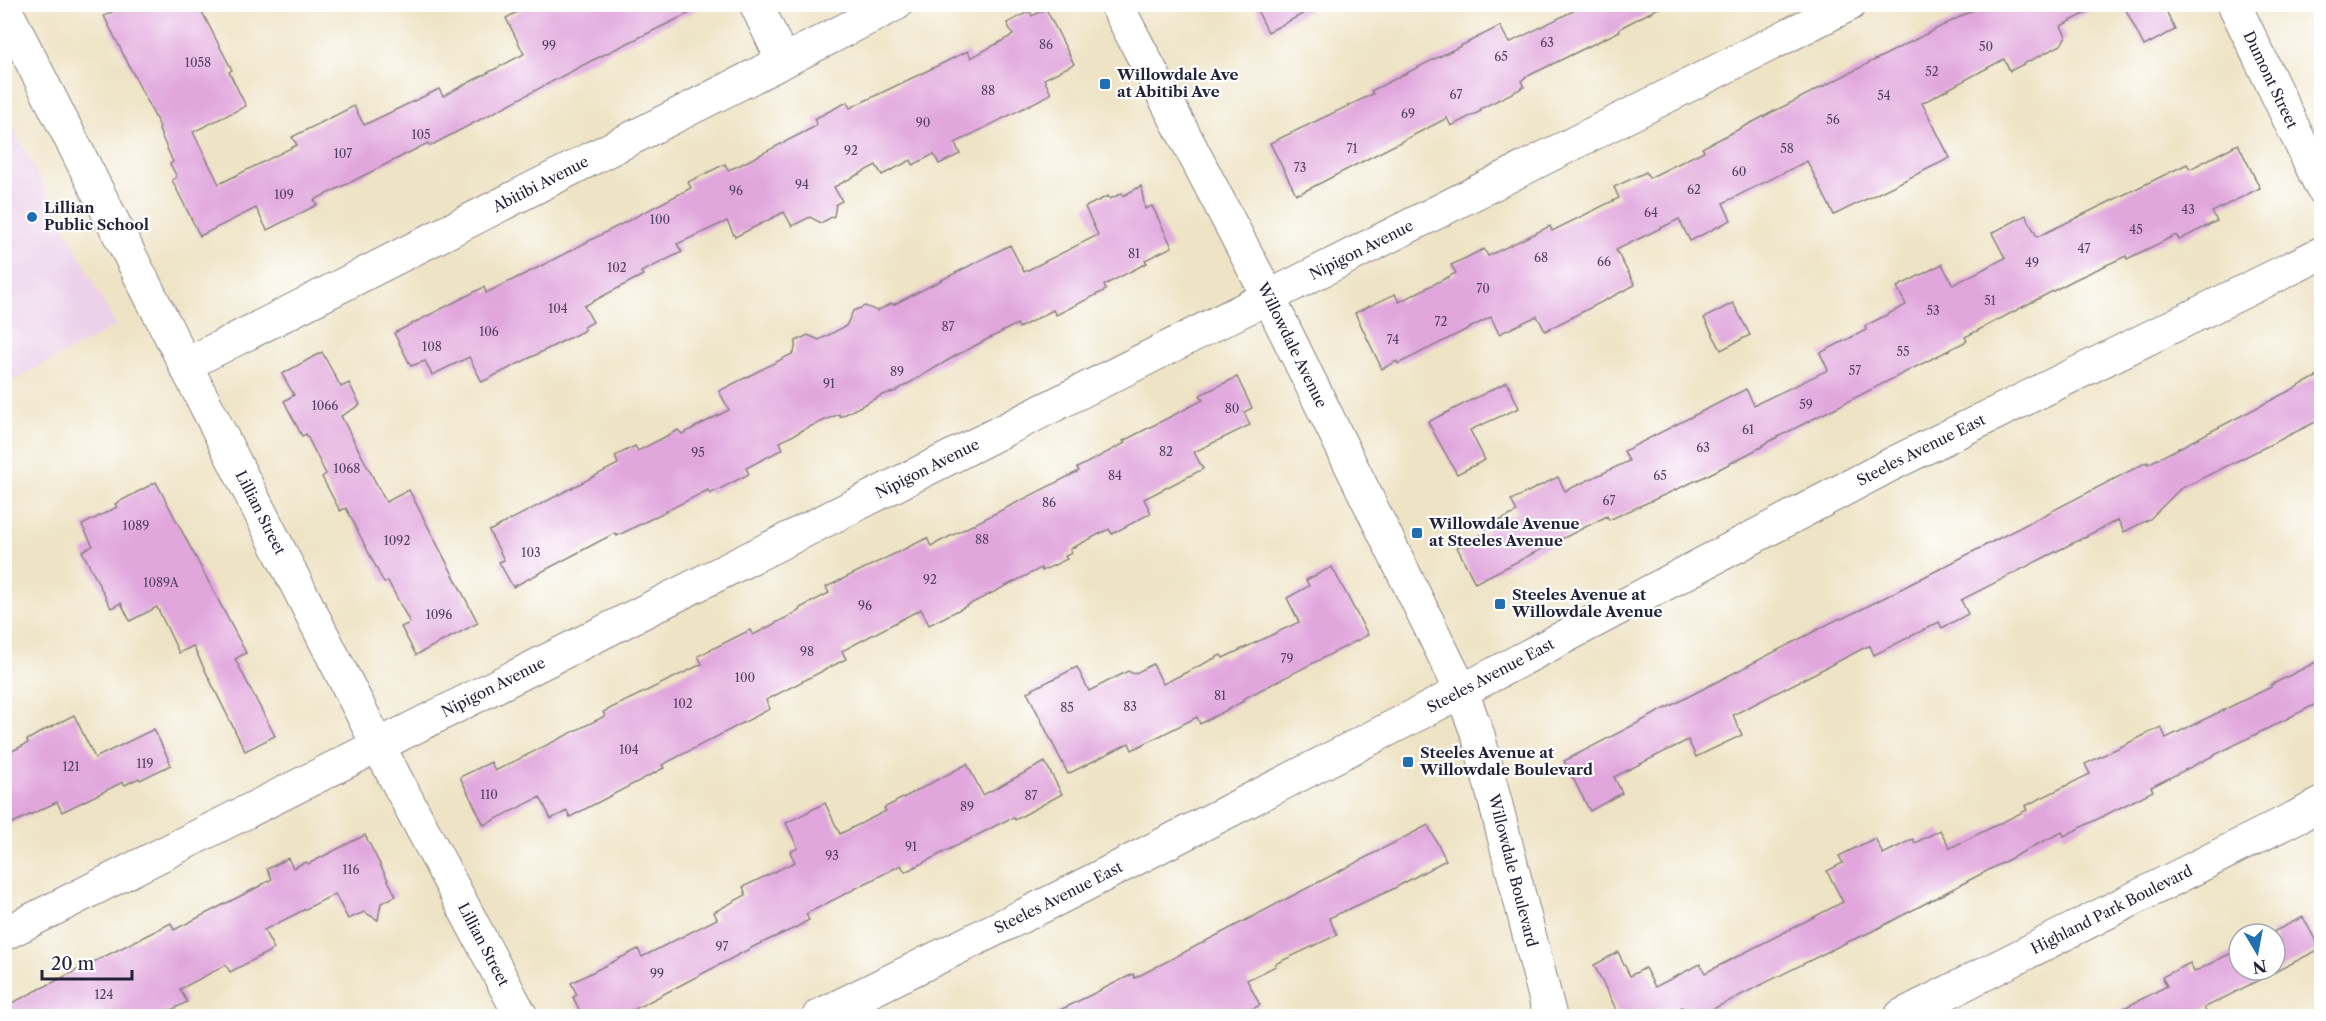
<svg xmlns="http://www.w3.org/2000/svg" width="2326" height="1021" viewBox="0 0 2326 1021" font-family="'Libre Caslon Text',serif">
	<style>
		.built { fill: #ecd1ea }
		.building { fill: #e1a7dd }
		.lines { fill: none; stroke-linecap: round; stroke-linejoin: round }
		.minor-casing { stroke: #888280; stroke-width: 35 }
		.major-casing { stroke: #888280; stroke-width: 35 }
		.minor { stroke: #fff; stroke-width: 33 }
		.major { stroke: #fff; stroke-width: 33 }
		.poi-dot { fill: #1f6fb2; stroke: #fff; stroke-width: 2 }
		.labels { text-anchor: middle; stroke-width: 4.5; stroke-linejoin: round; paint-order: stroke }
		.number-label { font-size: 12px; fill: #524364 }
		.poi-label { font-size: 15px; font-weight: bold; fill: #22223b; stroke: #fff; text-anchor: start }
		.street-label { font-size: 15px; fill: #22223b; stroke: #fff }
	</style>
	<rect width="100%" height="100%" fill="#fff"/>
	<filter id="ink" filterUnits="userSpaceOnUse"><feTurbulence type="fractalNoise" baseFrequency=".0167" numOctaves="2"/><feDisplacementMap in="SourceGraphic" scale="12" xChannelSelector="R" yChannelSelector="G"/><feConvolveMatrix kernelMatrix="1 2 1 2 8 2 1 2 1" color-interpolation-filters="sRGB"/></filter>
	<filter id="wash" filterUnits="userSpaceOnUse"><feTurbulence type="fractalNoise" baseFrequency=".008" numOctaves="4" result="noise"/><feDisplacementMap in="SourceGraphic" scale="24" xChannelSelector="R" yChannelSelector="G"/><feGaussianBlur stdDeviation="1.35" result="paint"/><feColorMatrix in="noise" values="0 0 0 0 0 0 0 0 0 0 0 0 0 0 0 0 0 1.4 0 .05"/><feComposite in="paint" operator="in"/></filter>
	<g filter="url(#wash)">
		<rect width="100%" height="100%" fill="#eee3c5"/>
		<polygon class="built" points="4,109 116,326 5,385 4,385"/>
		<g id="blocks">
			<g class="building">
				<polygon points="127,4 198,4 220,47 232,70 229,72 246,106 193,132 219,184 297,145 292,137 354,106 364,125 439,89 443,96 524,54 506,18 532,4 708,4 591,61 430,146 428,143 343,186 314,200 317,205 267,230 256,208 200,236 172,180 177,177 170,164 173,162 159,130 160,127 104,16"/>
				<polygon points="1254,4 1322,4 1268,32"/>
				<polygon points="1587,4 1666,4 1624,26 1619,30 1620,31 1526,77 1521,81 1524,87 1480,109 1481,111 1451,126 1447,118 1301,193 1296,194 1270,143 1373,94 1371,91 1500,26 1509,43"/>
				<polygon points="1985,4 2103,4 2061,26 2066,36 2061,45 2010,71 2004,59 1922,103 1950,158 1834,215 1807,161 1723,203 1731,220 1690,241 1679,219 1616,250 1635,285 1545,331 1537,316 1499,334 1491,317 1398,364 1397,361 1382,369 1355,313 1395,294 1399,302 1456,273 1451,265 1484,249 1488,256 1550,226 1552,231 1619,198 1614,187 1646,172 1649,178 1704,151 1702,148 1749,124"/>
				<polygon points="2123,4 2163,4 2175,30 2144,46"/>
				<polygon points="1046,9 1074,64 1044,79 1051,94 955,143 960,154 939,164 934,154 913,165 911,160 882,175 876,165 834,187 842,201 836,204 834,216 821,223 810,217 792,226 784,212 735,237 727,221 677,244 682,252 641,272 643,275 584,306 593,322 584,327 585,330 482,382 469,357 432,375 425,361 411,366 394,333 484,287 486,293 537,268 691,188 688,182 725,164 728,170 738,166 814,127 817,125 814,119 847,102 850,108 968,51 971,58 1013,35 1007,23 1030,11 1032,16"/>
				<polygon points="2238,144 2260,188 2212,212 2217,221 2179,240 2176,235 2127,259 2126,256 2076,279 1965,337 1967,341 1762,445 1763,446 1706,476 1609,520 1607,516 1475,583 1457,547 1487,532 1485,528 1517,512 1511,500 1558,477 1565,491 1629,461 1624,451 1746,389 1754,405 1828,370 1820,353 1866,330 1865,326 1906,305 1897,287 1942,264 1953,285 2005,258 1992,233 2026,215 2037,237 2187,164 2190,169"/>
				<polygon points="1141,186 1145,209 1152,206 1172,247 1145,260 1147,263 1104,285 1106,290 1056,315 1053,310 1019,328 1017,324 957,355 894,392 882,395 840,417 839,414 807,428 780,442 783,449 746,468 749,474 710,494 708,490 617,536 615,533 513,587 499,562 504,560 489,531 618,464 615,456 635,446 638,451 678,430 682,434 729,410 719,391 794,353 796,341 808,335 819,340 846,326 853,311 865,306 877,311 892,303 893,305 1010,245 1024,272 1098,235 1085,207 1108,196 1110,199 1122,193 1123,196"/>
				<polygon points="1733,303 1750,335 1721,350 1704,318"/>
				<polygon points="322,352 341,387 349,383 360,405 341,416 386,502 409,490 478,623 416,655 401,627 410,623 388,581 384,583 346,508 340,511 322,477 326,474 306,434 302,436 284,401 294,395 282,374"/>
				<polygon points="2322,374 2322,419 2180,489 2150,519 2124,532 2118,520 1961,600 1968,614 1942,628 1939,622 1874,655 1870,646 1866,647 1733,715 1742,735 1696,757 1688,740 1614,777 1622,793 1590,811 1564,761 1840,618 1841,619 1864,608 2147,462 2148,464"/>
				<polygon points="1237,377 1252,408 1244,412 1250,425 1194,452 1203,469 1144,499 1151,513 1112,534 1109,529 1070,549 1072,553 1065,556 1067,559 1042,571 1041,568 929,625 921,609 842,651 846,659 766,700 770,709 662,765 664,768 570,817 567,811 551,819 540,797 484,825 460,777 491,762 495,771 605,716 603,712 702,664 698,656 750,630 753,635 799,611 800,608 829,593 826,587 927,538 931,546 1079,471 1077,468 1125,443 1123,441 1203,400 1200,395"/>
				<polygon points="1507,382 1519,408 1470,430 1485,460 1457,474 1428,422"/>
				<polygon points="156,482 246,653 235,659 275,736 245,751 193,646 179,653 157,607 130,621 121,603 111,608 82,551 93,546 82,525 117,507 115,504"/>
				<polygon points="1332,567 1368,635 1243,699 1244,701 1200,724 1197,717 1132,750 1129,743 1068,774 1027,692 1077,667 1089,691 1128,671 1134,674 1153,664 1163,684 1221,655 1223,658 1299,622 1287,598 1309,586 1306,580"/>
				<polygon points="2322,659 2322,701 2151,787 2153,791 2064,836 2062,832 2036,845 1873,931 1843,944 1697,1017 1687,1017 1682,1007 1663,1017 1620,1017 1594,965 1618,952 1630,976 1645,968 1655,987 1700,964 1705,973 1843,902 1827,871 1843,863 1839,856 1875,838 1883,854 1913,839 1915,843 1940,830 1950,848 2027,810 2025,806 2090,774 2085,764 2161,727 2166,738 2271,687 2271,685"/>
				<polygon points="74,715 95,758 154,729 171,765 140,780 139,778 125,785 123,782 62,812 57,802 4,827 4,755 28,743 27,740 41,732"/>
				<polygon points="1045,762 1062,794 1015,820 1014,818 1007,820 905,872 901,865 806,914 809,920 795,928 757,945 620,1017 583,1017 573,997 577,995 571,983 638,949 642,957 717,919 714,912 746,895 743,887 795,862 790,852 798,848 786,823 825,803 840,834 886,811 884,808 967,764 983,795"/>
				<polygon points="1428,825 1446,860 1391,890 1329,918 1337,935 1275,964 1276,966 1247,980 1260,1005 1238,1017 1046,1017 1133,974 1135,978"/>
				<polygon points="365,835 396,896 381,903 378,920 364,912 348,919 335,894 264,930 274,949 230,972 226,965 180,989 187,1002 158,1017 4,1017 4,1007 171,923 174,930 258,887 272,879 267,869 288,858 293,868 306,862 308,864"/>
				<polygon points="2303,917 2320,949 2204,1008 2209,1017 2107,1017 2167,986 2162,977 2190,963 2194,972 2239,949 2239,970 2275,970 2275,934 2269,934"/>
			</g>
		</g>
	</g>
	<g filter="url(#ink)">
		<use href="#blocks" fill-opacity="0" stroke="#888280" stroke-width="1.5"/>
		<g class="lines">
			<defs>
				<g id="minor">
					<polyline points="756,4 783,61"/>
					<path id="s1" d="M 1116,4 L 1269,298 L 1461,690 L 1478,735 L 1550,1016"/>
					<path id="s2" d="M 2234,4 L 2322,188"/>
					<path id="s3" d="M 4,7 L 379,747 L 521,1016"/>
					<path id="s4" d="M 185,365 L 896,4"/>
					<path id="s5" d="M 4,934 L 1850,4"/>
					<path id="s6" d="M 1901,1016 L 2322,804"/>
				</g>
				<g id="major">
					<path id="s7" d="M 819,1016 L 1057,899 L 1422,712 L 1892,464 L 2322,253"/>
				</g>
			</defs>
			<use href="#minor" class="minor-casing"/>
			<use href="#major" class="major-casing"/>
			<use href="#minor" class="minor"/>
			<use href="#major" class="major"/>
		</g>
	</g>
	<g class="poi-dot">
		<rect x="1099" y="78" width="12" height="12" rx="3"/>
		<circle cx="32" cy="217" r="6"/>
		<rect x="1411" y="527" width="12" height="12" rx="3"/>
		<rect x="1494" y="598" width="12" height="12" rx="3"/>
		<rect x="1402" y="756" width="12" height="12" rx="3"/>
	</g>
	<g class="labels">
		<g class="number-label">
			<text x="1547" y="47">63</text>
			<text x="1046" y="49">86</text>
			<text x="549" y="50">99</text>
			<text x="1986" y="51">50</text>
			<text x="1501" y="61">65</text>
			<text x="198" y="67">1058</text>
			<text x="1932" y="76">52</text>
			<text x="988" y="95">88</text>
			<text x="1456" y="99">67</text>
			<text x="1884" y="100">54</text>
			<text x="1408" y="118">69</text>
			<text x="1833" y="124">56</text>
			<text x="923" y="127">90</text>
			<text x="421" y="139">105</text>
			<text x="1352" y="153">71</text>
			<text x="1787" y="153">58</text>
			<text x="851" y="155">92</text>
			<text x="343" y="158">107</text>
			<text x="1300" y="172">73</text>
			<text x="1739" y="176">60</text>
			<text x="802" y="189">94</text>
			<text x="1694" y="194">62</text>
			<text x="736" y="195">96</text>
			<text x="284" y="199">109</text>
			<text x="2188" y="214">43</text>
			<text x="1651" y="217">64</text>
			<text x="660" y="224">100</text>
			<text x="2136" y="234">45</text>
			<text x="2084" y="253">47</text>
			<text x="1134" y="258">81</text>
			<text x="1541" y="262">68</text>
			<text x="1604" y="266">66</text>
			<text x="2032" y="267">49</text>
			<text x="617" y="272">102</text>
			<text x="1483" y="293">70</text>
			<text x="1990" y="305">51</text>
			<text x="558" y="313">104</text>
			<text x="1933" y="315">53</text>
			<text x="1441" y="326">72</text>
			<text x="948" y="331">87</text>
			<text x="489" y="336">106</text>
			<text x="1393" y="344">74</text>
			<text x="432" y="351">108</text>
			<text x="1903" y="356">55</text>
			<text x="1855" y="375">57</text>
			<text x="897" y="376">89</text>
			<text x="829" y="388">91</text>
			<text x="1806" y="409">59</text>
			<text x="325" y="410">1066</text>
			<text x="1232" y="413">80</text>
			<text x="1748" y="434">61</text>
			<text x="1703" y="452">63</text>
			<text x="1166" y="456">82</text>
			<text x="698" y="457">95</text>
			<text x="347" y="473">1068</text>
			<text x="1115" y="480">84</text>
			<text x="1660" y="480">65</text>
			<text x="1609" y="505">67</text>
			<text x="1049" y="507">86</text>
			<text x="136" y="530">1089</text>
			<text x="982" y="544">88</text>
			<text x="397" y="545">1092</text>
			<text x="531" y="557">103</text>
			<text x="930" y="584">92</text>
			<text x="161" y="587">1089A</text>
			<text x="865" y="610">96</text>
			<text x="439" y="619">1096</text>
			<text x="807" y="656">98</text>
			<text x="1287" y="663">79</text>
			<text x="745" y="682">100</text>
			<text x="1220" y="700">81</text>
			<text x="683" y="708">102</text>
			<text x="1130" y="711">83</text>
			<text x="1067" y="712">85</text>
			<text x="629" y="754">104</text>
			<text x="145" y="768">119</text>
			<text x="71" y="771">121</text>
			<text x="489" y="799">110</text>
			<text x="1031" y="800">87</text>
			<text x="967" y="811">89</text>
			<text x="911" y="851">91</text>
			<text x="832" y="860">93</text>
			<text x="351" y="874">116</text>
			<text x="722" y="951">97</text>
			<text x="657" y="978">99</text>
			<text x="104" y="999">124</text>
		</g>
		<g class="poi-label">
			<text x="1117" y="80">Willowdale Ave<tspan x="1117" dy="17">at Abitibi Ave</tspan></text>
			<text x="44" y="213">Lillian<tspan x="44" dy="17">Public School</tspan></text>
			<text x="1429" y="529">Willowdale Avenue<tspan x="1429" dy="17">at Steeles Avenue</tspan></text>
			<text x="1512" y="600">Steeles Avenue at<tspan x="1512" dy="17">Willowdale Avenue</tspan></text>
			<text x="1420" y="758">Steeles Avenue at<tspan x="1420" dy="17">Willowdale Boulevard</tspan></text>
		</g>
		<g class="street-label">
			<text dy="5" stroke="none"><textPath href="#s2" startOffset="84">Dumont Street</textPath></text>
			<text dy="5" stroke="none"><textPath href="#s4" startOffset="399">Abitibi Avenue</textPath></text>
			<text dy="5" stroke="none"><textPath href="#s5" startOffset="1520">Nipigon Avenue</textPath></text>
			<text dy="5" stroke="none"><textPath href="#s1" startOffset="384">Willowdale Avenue</textPath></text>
			<text dy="5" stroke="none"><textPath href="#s7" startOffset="1239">Steeles Avenue East</textPath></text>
			<text dy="5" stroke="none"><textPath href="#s5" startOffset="1034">Nipigon Avenue</textPath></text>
			<text dy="5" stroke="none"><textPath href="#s3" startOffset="567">Lillian Street</textPath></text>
			<text dy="5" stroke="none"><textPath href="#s7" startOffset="753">Steeles Avenue East</textPath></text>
			<text dy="5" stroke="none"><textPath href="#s5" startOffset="548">Nipigon Avenue</textPath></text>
			<text dy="5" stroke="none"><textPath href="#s1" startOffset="956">Willowdale Boulevard</textPath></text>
			<text dy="5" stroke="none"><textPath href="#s7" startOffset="267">Steeles Avenue East</textPath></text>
			<text dy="5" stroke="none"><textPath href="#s6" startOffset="236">Highland Park Boulevard</textPath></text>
			<text dy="5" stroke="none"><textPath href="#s3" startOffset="1053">Lillian Street</textPath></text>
		</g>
	</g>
	<rect width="2326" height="1021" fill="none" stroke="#fff" stroke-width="24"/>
	<g transform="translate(2257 952) rotate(170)"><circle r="28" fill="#ffffff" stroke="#a7a7b1" stroke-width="1.5"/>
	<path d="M0-4.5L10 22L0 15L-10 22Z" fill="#1f6fb2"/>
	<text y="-9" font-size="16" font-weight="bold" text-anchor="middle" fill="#22223b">N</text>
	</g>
	<path d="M42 970v9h90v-9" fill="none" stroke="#22223b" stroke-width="3"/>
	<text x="51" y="970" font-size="18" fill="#22223b" stroke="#ffffff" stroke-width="4.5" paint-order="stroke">20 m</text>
</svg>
